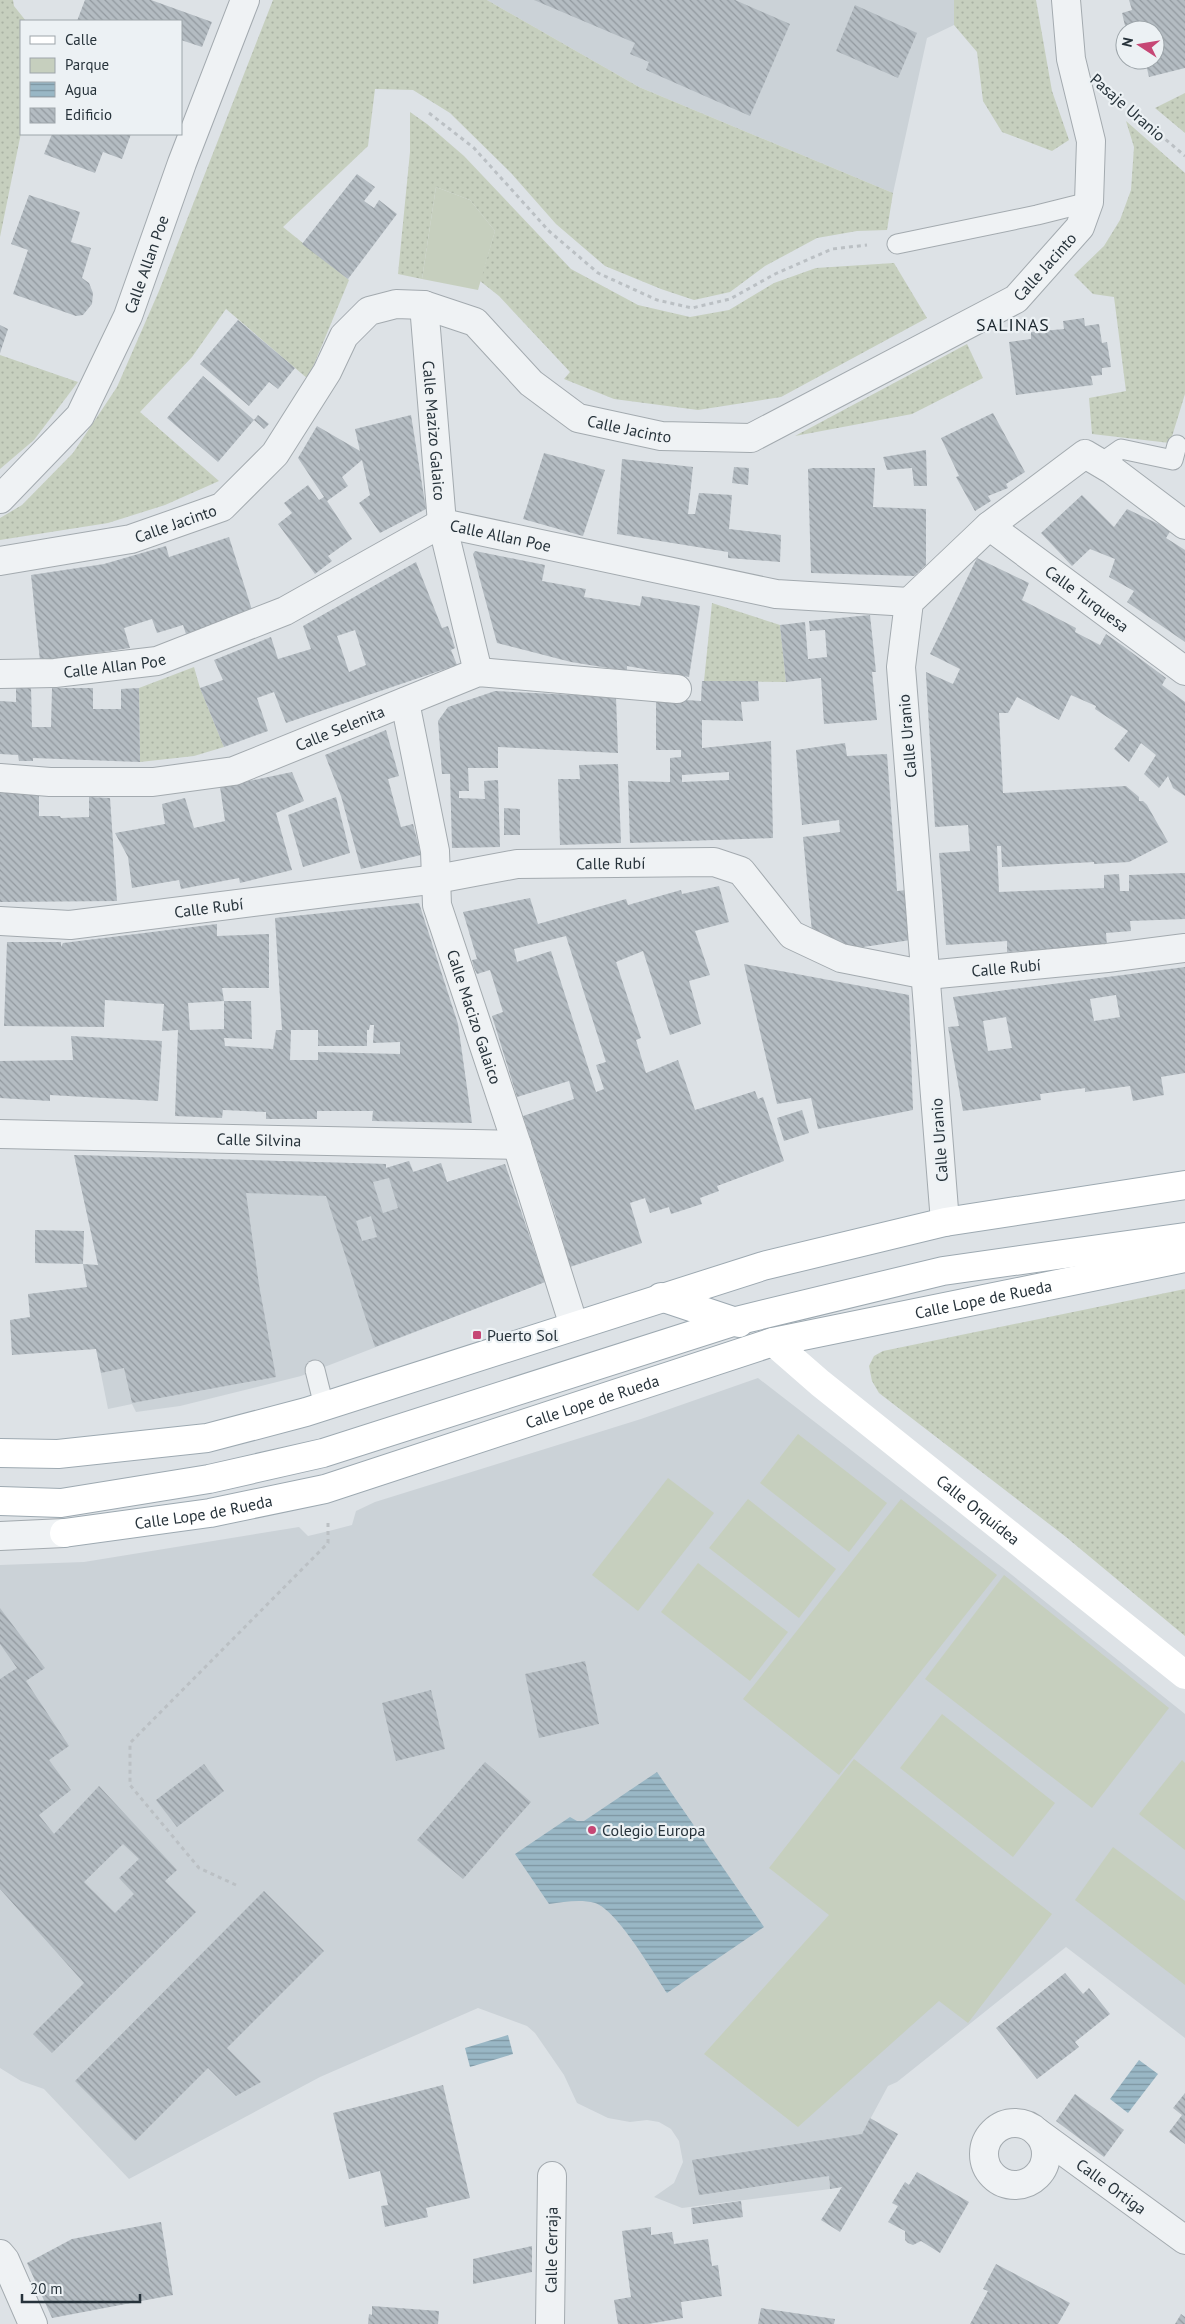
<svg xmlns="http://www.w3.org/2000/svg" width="1185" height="2324" viewBox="0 0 1185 2324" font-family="'PT Sans',sans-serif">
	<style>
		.built { fill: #cbd2d7 }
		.grass { fill: url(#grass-dots) }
		.park { fill: #c6cfbe }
		.water { fill: url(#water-rules) }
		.building { fill: url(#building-back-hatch); fill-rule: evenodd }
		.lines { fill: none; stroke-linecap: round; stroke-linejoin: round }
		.lane-casing { stroke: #a3aaaf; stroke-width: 21 }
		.street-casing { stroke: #a3aaaf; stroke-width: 30 }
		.primary-casing { stroke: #9da9b1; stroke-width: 30 }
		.path { stroke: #bbc0c4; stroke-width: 3; stroke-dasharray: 4 4; stroke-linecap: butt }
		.lane { stroke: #eff2f4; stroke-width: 19 }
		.street { stroke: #eff2f4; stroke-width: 28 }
		.secondary { stroke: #fff; stroke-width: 28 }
		.primary { stroke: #fff; stroke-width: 28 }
		.poi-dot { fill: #c64775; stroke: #ecf1f4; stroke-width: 2 }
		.labels { text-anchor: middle; stroke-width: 4.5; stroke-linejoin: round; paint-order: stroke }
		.street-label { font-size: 16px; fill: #27333b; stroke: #ecf1f4 }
		.poi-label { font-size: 16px; fill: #27333b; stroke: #ecf1f4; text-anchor: start }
		.neighbourhood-label { font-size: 18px; letter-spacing: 1px; fill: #19242c; stroke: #ecf1f4 }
	</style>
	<defs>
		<pattern id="grass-dots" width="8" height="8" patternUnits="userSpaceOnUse" patternTransform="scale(1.25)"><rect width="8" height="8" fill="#c6cfbe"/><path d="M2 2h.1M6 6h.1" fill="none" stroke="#aab2a4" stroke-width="1.8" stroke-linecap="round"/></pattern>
		<pattern id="water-rules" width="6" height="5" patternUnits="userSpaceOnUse" patternTransform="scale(1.25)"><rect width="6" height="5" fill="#99b7c5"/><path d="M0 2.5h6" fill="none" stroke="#7d95a1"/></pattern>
		<pattern id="building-back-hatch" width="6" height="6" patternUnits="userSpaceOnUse" patternTransform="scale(1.25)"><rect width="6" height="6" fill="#b4bcc2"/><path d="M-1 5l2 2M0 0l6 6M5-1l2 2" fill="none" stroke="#92999f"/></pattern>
	</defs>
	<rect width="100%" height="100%" fill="#dde2e6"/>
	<g class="built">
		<polygon points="487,0 954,0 954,25 927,38 893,193 639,87"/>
		<polygon points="74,1155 386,1164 386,1168 409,1161 414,1172 441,1163 447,1182 505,1164 545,1282 301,1376 180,1406 136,1412 132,1404 108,1409 96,1349 108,1305"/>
		<polygon points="758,1378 1007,1571 1185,1714 1185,2038 1066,1947 897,2082 888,2086 860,2138 829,2176 830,2189 682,2208 654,2197 674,2183 683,2162 679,2141 671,2129 659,2122 647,2120 630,2122 608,2118 577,2103 564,2075 535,2033 527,2026 478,2008 320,2077 129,2179 44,2089 21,2081 0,2068 0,1565 84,1562 299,1527 308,1536 329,1531 352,1525 356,1511 375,1502 641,1419"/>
	</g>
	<g class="grass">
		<polygon points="0,0 13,0 14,6 26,21 21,21 21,133 0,237"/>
		<polygon points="273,0 487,0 639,87 893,193 887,230 857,231 817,238 765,266 730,292 694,300 661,289 605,266 556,224 511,173 450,113 413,90 375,89 368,146 283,227 349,280 308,379 226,309 192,357 140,412 219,481 165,505 108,523 0,540 0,518 22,505 73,453 117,387 159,291"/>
		<polygon points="954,0 1036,0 1052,91 1069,140 1052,151 1002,132 983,101 977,52 954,25"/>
		<polygon points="1185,93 1185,133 1155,108"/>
		<polygon points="410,112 427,124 464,156 571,269 638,305 690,317 729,310 774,283 816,268 894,263 927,318 781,397 698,410 614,399 564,379 570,372 499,296 480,281 495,231 470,200 436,187 422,279 398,274 410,152"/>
		<polygon points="1126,121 1185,173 1185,394 1170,443 1092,434 1089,398 1126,391 1114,297 1093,294 1074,275 1104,246 1120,220 1131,190 1134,147"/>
		<polygon points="967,344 983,378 912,414 795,436"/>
		<polygon points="0,355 78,382 34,440 0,469"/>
		<polygon points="712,603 780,625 786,682 704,681"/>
		<polygon points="194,667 200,688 224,747 194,756 140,762 139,688"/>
		<polygon points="1185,1289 1185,1636 1066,1537 879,1393 872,1381 869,1366 874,1356 883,1351"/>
	</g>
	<g class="park">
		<polygon points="436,187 470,200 495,231 478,290 422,279"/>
		<polygon points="798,1434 887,1503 849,1552 760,1483"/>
		<polygon points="668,1478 714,1513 638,1611 592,1575"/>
		<polygon points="748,1499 836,1569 799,1618 709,1548"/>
		<polygon points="901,1499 997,1575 839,1775 743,1699"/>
		<polygon points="698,1563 788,1632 750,1681 661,1612"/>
		<polygon points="1004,1575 1169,1708 1092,1808 925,1679"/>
		<polygon points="942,1714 1055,1803 1013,1857 900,1768"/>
		<polygon points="854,1759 1052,1914 968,2023 939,2001 798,2127 704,2054 829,1915 769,1868"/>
		<polygon points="1182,1760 1185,1763 1185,1850 1139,1814"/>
		<polygon points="1113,1847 1185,1901 1185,1985 1075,1900"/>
	</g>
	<g class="water">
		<path d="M 657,1772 L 764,1927 L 667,1993 C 653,1972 617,1910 595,1903 C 580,1899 564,1902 549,1904 L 515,1854 L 570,1817 L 577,1821 L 584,1821 Z"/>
		<polygon points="508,2035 513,2054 470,2067 465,2048"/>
		<polygon points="1139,2060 1158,2074 1128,2113 1110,2099"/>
	</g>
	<g class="building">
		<polygon points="85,0 151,0 212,22 202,47 181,40 181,21 77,21"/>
		<polygon points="534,0 735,0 790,24 750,116 646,70 649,62 630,54 635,43"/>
		<polygon points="1129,0 1185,0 1185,68 1149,77 1145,60 1155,60 1155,30 1126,30 1122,13 1132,10"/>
		<polygon points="855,5 917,33 898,78 836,51"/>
		<polygon points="52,134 131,134 122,159 103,152 95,173 44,154"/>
		<polygon points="357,174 375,187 364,201 374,208 379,200 397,214 348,279 302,244"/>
		<polygon points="29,195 80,212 71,242 91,248 82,278 89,283 93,293 92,304 83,315 76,316 13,294 28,250 11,244"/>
		<polygon points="1084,318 1085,326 1099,324 1102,343 1107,342 1111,367 1102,368 1102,375 1091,376 1093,385 1016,395 1009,342 1031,339 1031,332 1064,329 1063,321"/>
		<polygon points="238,320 295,368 278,389 269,382 249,406 200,364"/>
		<polygon points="0,325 8,329 0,353"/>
		<polygon points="203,376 254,420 258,415 269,424 264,429 254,420 218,462 167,418"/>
		<polygon points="993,413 1025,472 1006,484 1008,488 988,496 991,501 975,511 956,477 959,476 941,438"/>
		<polygon points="411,415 426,509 380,533 359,503 370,495 362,460 342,477 348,486 327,501 352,539 328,556 332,561 315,574 278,524 292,513 284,503 308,485 319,500 324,497 298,458 317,426 360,451 355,429"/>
		<polygon points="926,450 927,486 914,486 912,468 887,470 883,457"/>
		<polygon points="544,453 605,470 583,536 523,519"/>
		<polygon points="622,459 693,467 688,514 695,514 699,493 732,495 729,529 781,535 780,562 728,558 728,552 617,534"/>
		<polygon points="734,467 749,468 748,485 732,483"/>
		<polygon points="813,468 875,468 873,507 926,509 926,565 914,576 811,573 808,469"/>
		<polygon points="1082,495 1114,527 1127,509 1171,530 1166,538 1185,550 1185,642 1127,602 1134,591 1109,577 1115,559 1090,549 1072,566 1041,533"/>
		<polygon points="229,537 252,610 186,634 183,625 157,633 152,619 124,628 130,648 40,661 31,575 104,564 166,546 169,557"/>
		<polygon points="475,551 545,565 542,581 586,589 584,597 640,606 642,596 700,606 689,677 627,666 627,671 571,662 497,643 473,554"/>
		<polygon points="977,558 1029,583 1022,600 1076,628 1075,632 1100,645 1106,634 1123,646 1166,678 1162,685 1185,702 1185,796 1173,788 1168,776 1159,788 1144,774 1156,755 1141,743 1129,762 1114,749 1128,731 1095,709 1096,706 1071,695 1059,720 1017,697 1008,713 999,713 1003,793 1126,786 1139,797 1139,801 1143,801 1147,805 1168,842 1129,862 1094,864 1094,862 1002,867 1001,846 997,846 999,892 1104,888 1104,875 1119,874 1120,891 1129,891 1129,875 1185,873 1185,919 1130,921 1131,931 1106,933 1107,946 1007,952 1007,941 946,945 939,853 970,851 968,825 935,827 926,675 926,672 953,684 960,669 930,654"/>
		<path d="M 416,562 L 442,628 L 448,626 L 455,648 L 451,650 L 457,665 L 286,723 L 274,692 L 257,698 L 268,731 L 224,747 L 200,688 L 223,680 L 214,660 L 271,637 L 278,659 L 311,649 L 303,626 ZM 355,630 L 366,665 L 349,672 L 337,636 Z"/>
		<polygon points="870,615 876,672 872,672 877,720 824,724 821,678 786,682 780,625 805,622 808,659 827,657 825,630 810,631 809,621"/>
		<path d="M 702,681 L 758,681 L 759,701 L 741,702 L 743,721 L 702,720 L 702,748 L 771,741 L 773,838 L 630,843 L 628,781 L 670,782 L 670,758 L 681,757 L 681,750 L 656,750 L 656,698 L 701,701 ZM 729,772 L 729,780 L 682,782 L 682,775 Z"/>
		<polygon points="16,687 31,687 32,727 51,727 52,688 93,688 93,709 121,709 121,689 139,688 140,762 33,758 33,761 19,761 18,755 0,754 0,701 16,702"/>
		<polygon points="495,691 616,697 618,753 498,747 498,768 468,768 469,791 459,791 459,798 485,799 484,781 498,780 500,847 452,848 450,774 442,774 438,721 448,707"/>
		<polygon points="386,730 399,776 388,779 401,827 413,824 421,855 361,869 341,796 325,755"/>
		<polygon points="845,743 847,756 887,754 897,891 907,890 911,940 856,948 812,932 803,837 840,832 839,820 802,825 796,750"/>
		<polygon points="618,764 621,843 560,845 558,779 580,779 579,765"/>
		<polygon points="292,772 304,801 276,813 292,870 240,883 239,878 181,889 179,880 132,888 128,857 115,833 165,824 162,804 185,798 194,828 225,821 220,787"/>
		<polygon points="0,791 39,793 39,816 60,816 61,818 89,817 89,797 110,798 117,901 0,902"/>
		<polygon points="336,797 350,853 303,867 288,815"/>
		<polygon points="504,808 520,809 520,835 504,835"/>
		<path d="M 719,886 L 729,922 L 695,931 L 710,975 L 689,981 L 701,1024 L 670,1035 L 643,951 L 616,962 L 641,1038 L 636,1040 L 646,1073 L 678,1060 L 695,1110 L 755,1091 L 758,1099 L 763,1097 L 784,1161 L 717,1186 L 719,1191 L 700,1198 L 702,1204 L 671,1214 L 669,1207 L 650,1213 L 645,1198 L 630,1203 L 642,1243 L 570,1267 L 556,1217 L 523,1116 L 574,1099 L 569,1081 L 517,1097 L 492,1016 L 503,1012 L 490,970 L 477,974 L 474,968 L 472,960 L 477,959 L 463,912 L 530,898 L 538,924 L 626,899 L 628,905 L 681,890 L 682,894 ZM 566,936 L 606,1062 L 596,1065 L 604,1089 L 596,1092 L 551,951 L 517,962 L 514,949 Z"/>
		<path d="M 419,903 L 458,1024 L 472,1123 L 372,1121 L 373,1111 L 317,1111 L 317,1119 L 266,1119 L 266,1112 L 223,1110 L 222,1118 L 175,1116 L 178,1030 L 162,1031 L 164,1004 L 105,1000 L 104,1027 L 4,1026 L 7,942 L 61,942 L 61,947 L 63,943 L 217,924 L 217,936 L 269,934 L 269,988 L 222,988 L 224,1001 L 188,1003 L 190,1030 L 224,1029 L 224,1001 L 251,1001 L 252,1039 L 224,1038 L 225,1046 L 273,1049 L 276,1030 L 282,1030 L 275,918 ZM 370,1025 L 374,1025 L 373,1043 L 400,1042 L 400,1054 L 318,1052 L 318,1060 L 290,1060 L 291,1030 L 318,1030 L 318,1046 L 367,1046 L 367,1030 L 369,1030 Z"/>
		<polygon points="744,964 909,995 913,1110 818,1129 811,1098 777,1104"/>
		<path d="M 1185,967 L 1185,1073 L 1161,1077 L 1164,1095 L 1133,1101 L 1130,1086 L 1085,1092 L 1085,1088 L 1040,1094 L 1041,1100 L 963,1111 L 948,1027 L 959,1026 L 953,997 ZM 1116,995 L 1120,1017 L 1094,1021 L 1090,999 ZM 1006,1017 L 1012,1048 L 988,1051 L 983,1021 Z"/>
		<polygon points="71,1036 162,1041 158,1101 50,1095 50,1101 0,1098 0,1061 73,1060"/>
		<polygon points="802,1110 809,1133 784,1141 777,1118"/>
		<path d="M 74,1155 L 386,1164 L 386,1168 L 409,1161 L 413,1172 L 441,1163 L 447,1182 L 505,1164 L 545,1282 L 375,1347 L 326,1196 L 246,1193 L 259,1285 L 276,1377 L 132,1403 L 124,1368 L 101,1373 L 96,1349 L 12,1355 L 10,1320 L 30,1317 L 28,1294 L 87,1287 L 83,1264 L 98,1265 ZM 389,1178 L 398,1208 L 383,1213 L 373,1182 ZM 371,1216 L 377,1237 L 362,1241 L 356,1221 Z"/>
		<polygon points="35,1230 84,1231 83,1264 35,1263"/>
		<path d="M 0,1608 L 45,1668 L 26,1681 L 69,1746 L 49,1760 L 71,1790 L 39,1815 L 54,1834 L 99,1786 L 177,1870 L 165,1881 L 196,1912 L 52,2053 L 33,2034 L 84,1983 L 0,1889 L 0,1679 L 17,1668 L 0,1644 ZM 123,1844 L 139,1859 L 119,1878 L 134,1894 L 115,1913 L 84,1882 Z"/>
		<polygon points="585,1661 599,1724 539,1738 525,1674"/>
		<polygon points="431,1690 445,1749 396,1761 382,1703"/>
		<polygon points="485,1762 531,1802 463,1879 417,1840"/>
		<polygon points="204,1764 224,1791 177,1827 156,1800"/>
		<polygon points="264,1891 324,1951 227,2048 261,2082 236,2096 208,2068 135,2141 75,2081"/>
		<polygon points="1065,1973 1083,1994 1089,1988 1110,2014 1075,2042 1079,2047 1037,2079 996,2028"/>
		<polygon points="443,2085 470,2198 426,2208 428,2217 385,2227 381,2206 388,2205 380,2171 349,2179 333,2113"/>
		<polygon points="1185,2093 1185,2144 1169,2132 1182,2115 1173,2108"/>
		<polygon points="1075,2094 1124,2130 1104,2157 1056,2121"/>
		<polygon points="870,2118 898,2134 840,2232 821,2220 842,2187 830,2189 829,2176 699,2195 692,2160 862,2134"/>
		<polygon points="917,2172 969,2202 940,2253 921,2241 913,2245 908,2243 905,2240 905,2231 888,2222 898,2206 892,2203 905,2182 909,2185"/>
		<polygon points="741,2201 743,2217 693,2224 691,2208"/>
		<polygon points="161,2222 173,2295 52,2318 27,2263 72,2239"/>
		<polygon points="651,2227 651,2235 672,2232 674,2244 708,2239 712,2266 718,2265 722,2296 681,2302 683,2318 648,2324 618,2324 614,2300 631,2297 622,2231"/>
		<polygon points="532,2246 532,2272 473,2284 473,2259"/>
		<polygon points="996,2264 1070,2303 1058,2324 970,2324 988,2291 983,2289"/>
		<polygon points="372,2306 439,2311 438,2324 368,2324 369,2314 372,2315"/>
		<polygon points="761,2308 835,2319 834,2324 758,2324"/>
		<polygon points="1181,2314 1185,2317 1185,2324 1175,2324"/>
	</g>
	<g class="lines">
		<defs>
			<g id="lane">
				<polyline points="897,244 1037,215 1089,202"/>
				<polyline points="1101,463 1121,449 1173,460 1177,445"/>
				<polyline points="315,1370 324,1406"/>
			</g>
			<g id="street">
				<path id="s1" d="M 424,305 L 442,523 L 478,672"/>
				<path id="s2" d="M 0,499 L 80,416 L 128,316 L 182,163 L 245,0"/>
				<path id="s3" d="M 989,526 L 1185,671"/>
				<path id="s4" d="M 0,561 L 131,539 L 222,507 L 275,454 L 327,372 L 344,336 L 369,311 L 396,304 L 424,305 L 475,322 L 531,383 L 578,418 L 661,436 L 751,438 L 1016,299 L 1080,227 L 1089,202 L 1091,141 L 1071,59 L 1066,0"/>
				<path id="s5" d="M 0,674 L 55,673 L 157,661 L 285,611 L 442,523 L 776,594 L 909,602"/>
				<path id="s6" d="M 405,702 L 435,851 L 437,905 L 517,1145 L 574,1326"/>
				<path id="s7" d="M 0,778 L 50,782 L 153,782 L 234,771 L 478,672 L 677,689"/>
				<path id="s8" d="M 0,921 L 70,925 L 437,879 L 517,864 L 714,862 L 741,871 L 792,935 L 841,958 L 927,975 L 1107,958 L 1185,948"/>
				<path id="s9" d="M 0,1134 L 517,1145"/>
				<polyline points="945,1222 901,667 909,602 989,526 1085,454 1112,470 1185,525"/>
				<polyline points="0,1536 64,1533"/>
				<circle cx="1015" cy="2154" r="31"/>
				<path id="s10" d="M 1037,2132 L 1185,2240"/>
				<polyline points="0,2254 5,2260 33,2324"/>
				<path id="s11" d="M 550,2324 L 552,2176"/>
			</g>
			<g id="primary">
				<polyline points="661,1297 739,1323"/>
				<polyline points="0,1453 58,1454 207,1438 306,1412 763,1266 945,1222 1185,1185"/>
				<polyline points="0,1501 61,1503 209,1479 323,1453 736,1321 943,1271 1185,1237"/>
				<path id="s13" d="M 64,1533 L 210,1513 L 325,1489 L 773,1342 L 1185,1258"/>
			</g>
		</defs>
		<use href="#lane" class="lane-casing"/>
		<use href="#street" class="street-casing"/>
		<use href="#primary" class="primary-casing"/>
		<g class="path">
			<polyline points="1117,98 1185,156"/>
			<polyline points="429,113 474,148 549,231 598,273 657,300 692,308 730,299 775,274 832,249 867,245"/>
			<polyline points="236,1885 199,1868 130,1785 130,1743 328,1543 328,1523"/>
		</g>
		<use href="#lane" class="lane"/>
		<use href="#street" class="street"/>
		<path class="secondary" id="s12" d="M 773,1342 L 820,1383 L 1185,1675"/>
		<use href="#primary" class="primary"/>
	</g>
	<g class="poi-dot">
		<rect x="472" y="1330" width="10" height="10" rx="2.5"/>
		<circle cx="592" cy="1830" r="5"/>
	</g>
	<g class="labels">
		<g class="street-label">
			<text transform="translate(1128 107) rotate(41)" y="6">Pasaje Uranio</text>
			<text dy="6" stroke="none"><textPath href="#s2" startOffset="281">Calle Allan Poe</textPath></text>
			<text dy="6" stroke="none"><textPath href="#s4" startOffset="1245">Calle Jacinto</textPath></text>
			<text dy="6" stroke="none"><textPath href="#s4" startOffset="780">Calle Jacinto</textPath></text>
			<text dy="6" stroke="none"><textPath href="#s1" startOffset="126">Calle Mazizo Galaico</textPath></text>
			<text dy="6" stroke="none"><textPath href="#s4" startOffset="180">Calle Jacinto</textPath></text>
			<text dy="6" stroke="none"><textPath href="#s5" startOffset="535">Calle Allan Poe</textPath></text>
			<text dy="6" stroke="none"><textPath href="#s3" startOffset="122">Calle Turquesa</textPath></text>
			<text dy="6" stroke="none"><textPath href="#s5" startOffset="115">Calle Allan Poe</textPath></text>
			<text dy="6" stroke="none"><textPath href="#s7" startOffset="349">Calle Selenita</textPath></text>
			<text transform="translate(907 736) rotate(-95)" y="6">Calle Uranio</text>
			<text dy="6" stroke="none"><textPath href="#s8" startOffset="615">Calle Rubí</textPath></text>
			<text dy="6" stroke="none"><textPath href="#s8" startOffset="210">Calle Rubí</textPath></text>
			<text dy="6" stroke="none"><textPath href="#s8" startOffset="1050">Calle Rubí</textPath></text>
			<text dy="6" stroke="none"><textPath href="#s6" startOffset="324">Calle Macizo Galaico</textPath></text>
			<text dy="6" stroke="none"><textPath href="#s9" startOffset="259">Calle Silvina</textPath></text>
			<text transform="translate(939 1140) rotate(-94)" y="6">Calle Uranio</text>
			<text dy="6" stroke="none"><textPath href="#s13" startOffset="951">Calle Lope de Rueda</textPath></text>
			<text dy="6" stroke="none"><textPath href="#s13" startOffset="546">Calle Lope de Rueda</textPath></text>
			<text dy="6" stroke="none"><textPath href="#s12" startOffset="265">Calle Orquídea</textPath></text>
			<text dy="6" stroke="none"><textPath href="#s13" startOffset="141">Calle Lope de Rueda</textPath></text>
			<text dy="6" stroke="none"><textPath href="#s10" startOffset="92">Calle Ortiga</textPath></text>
			<text dy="6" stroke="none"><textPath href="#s11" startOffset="74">Calle Cerraja</textPath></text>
		</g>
		<g class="poi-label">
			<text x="487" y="1341">Puerto Sol</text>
			<text x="602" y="1836">Colegio Europa</text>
		</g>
		<g class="neighbourhood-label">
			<text x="1013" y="331">SALINAS</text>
		</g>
	</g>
	<rect x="20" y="20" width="162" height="115" fill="#ecf1f4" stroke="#9da5aa"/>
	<rect x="30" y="36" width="25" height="8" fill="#ffffff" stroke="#9da5aa"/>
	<text x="65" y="45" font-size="15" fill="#27333b">Calle</text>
	<rect x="30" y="58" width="25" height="15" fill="#c6cfbe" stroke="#9da5aa"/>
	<text x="65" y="70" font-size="15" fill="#27333b">Parque</text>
	<rect x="30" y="82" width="25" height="15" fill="url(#water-rules)" stroke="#9da5aa"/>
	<text x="65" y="95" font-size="15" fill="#27333b">Agua</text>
	<rect x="30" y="108" width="25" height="15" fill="url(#building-back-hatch)" stroke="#9da5aa"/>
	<text x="65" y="120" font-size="15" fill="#27333b">Edificio</text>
	<g transform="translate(1140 45) rotate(282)"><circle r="24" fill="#ecf1f4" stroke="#9da5aa"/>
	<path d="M0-4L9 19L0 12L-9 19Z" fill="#c64775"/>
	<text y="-8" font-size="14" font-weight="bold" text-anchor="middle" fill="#27333b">N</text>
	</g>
	<path d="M22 2294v8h118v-8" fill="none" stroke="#27333b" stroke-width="2.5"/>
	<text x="30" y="2294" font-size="15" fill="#27333b" stroke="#ecf1f4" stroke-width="4" paint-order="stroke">20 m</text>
</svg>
